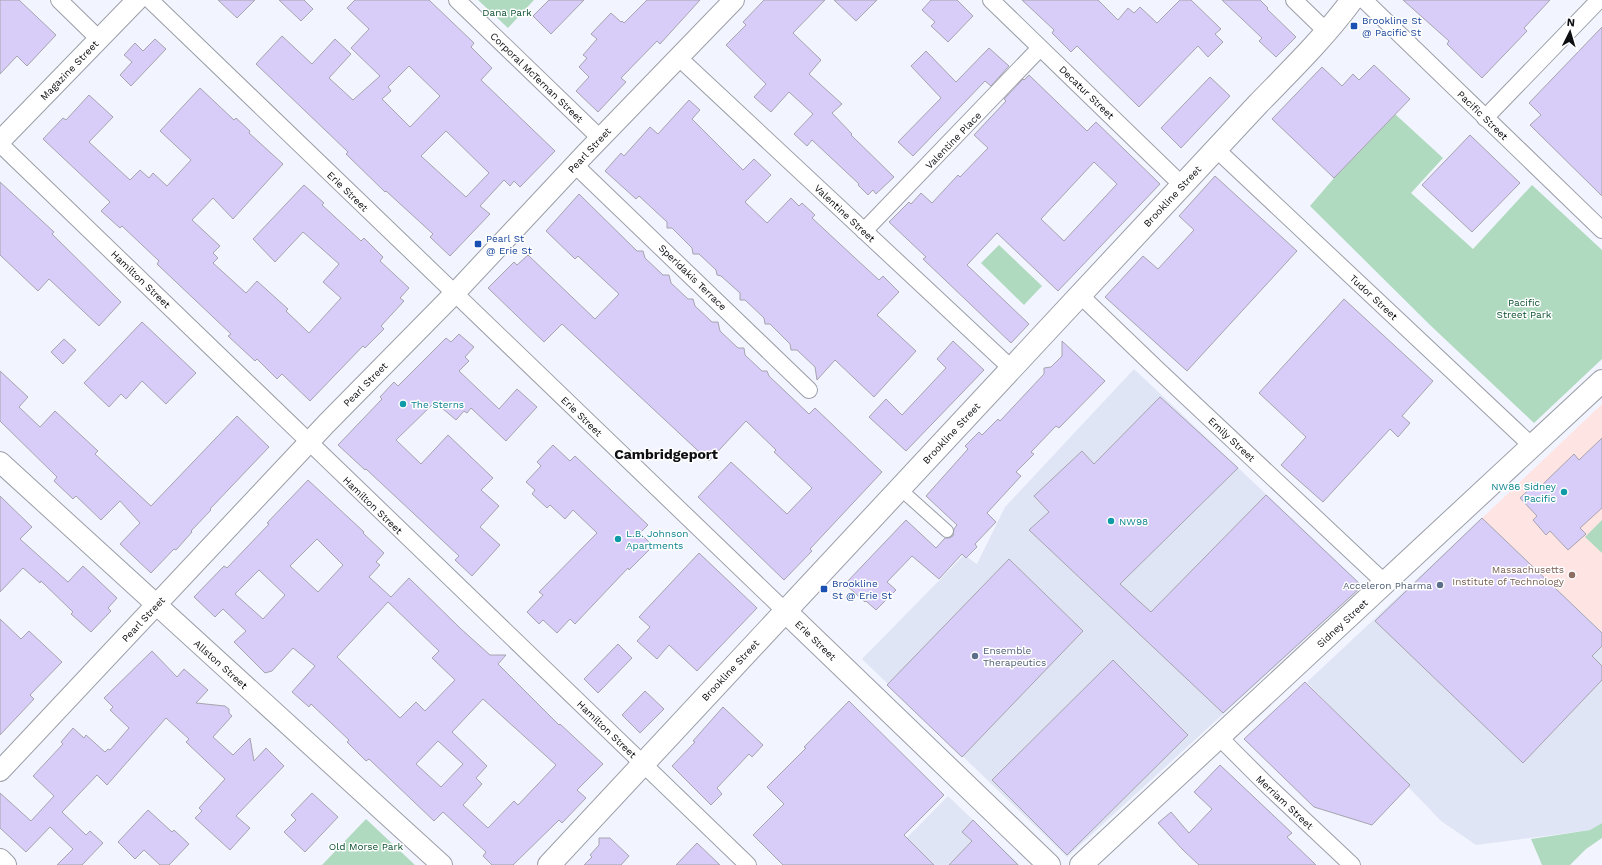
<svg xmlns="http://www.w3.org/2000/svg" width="1602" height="865" viewBox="0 0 1602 865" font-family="'Work Sans',sans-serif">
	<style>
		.built { fill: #e0e5f6 }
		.education { fill: #ffe4e4 }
		.green { fill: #b0dabf }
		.building { fill: #d8ccf8; stroke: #a6a4ad; fill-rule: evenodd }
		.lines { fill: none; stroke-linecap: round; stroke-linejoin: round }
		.pedestrian-casing { stroke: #9b9ea7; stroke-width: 14 }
		.minor-casing { stroke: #9b9ea7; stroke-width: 18 }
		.tertiary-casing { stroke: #9b9ea7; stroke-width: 22 }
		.secondary-casing { stroke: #9b9ea7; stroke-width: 24 }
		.primary-casing { stroke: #9b9ea7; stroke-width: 24 }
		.pedestrian { stroke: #fff; stroke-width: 12 }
		.minor { stroke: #fff; stroke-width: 16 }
		.tertiary { stroke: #fff; stroke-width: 20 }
		.secondary { stroke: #fff; stroke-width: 22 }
		.primary { stroke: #fff; stroke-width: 22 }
		.transit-dot { fill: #1a4fb4; stroke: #fff; stroke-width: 1.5 }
		.culture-dot { fill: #0f9aa8; stroke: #fff; stroke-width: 1.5 }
		.education-dot { fill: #8d6e63; stroke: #fff; stroke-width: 1.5 }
		.service-dot { fill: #5c6f8a; stroke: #fff; stroke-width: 1.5 }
		.labels { text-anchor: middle; stroke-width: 3; stroke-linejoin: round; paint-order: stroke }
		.park-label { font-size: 10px; fill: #0b502f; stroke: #fff }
		.transit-label { font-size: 10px; fill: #164399; stroke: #fff; text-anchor: start }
		.street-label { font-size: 10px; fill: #0e0f12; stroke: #fff }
		.culture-label { font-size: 10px; fill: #0d838f; stroke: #fff; text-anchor: start }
		.education-label { font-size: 10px; fill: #785e54; stroke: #fff; text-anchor: end }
		.service-label { font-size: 10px; fill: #4e5e75; stroke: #fff; text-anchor: end }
		.district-label { font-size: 14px; font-weight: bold; fill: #0e0f12; stroke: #fff }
	</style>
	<rect width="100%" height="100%" fill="#f2f5ff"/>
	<g class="built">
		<polygon points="1134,369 1363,586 1067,857 862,659 964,555 977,564 1005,507"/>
		<polygon points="1482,518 1602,632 1602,823 1590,830 1476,845 1441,821 1307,682"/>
		<polygon points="948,796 1020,865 896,865 888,857"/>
	</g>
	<polygon class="education" points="1602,404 1602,632 1482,518"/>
	<g class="green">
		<polygon points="478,0 534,0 508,28"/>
		<polygon points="1395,114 1443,158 1411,193 1473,249 1532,185 1602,250 1602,359 1534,423 1430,325 1310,206 1334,178"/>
		<polygon points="999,245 1042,286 1024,305 981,263"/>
		<polygon points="1602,520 1602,553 1585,537"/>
		<polygon points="366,819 415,865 322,865"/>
		<polygon points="1602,823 1602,838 1586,849 1570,865 1542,865 1531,839 1590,830"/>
	</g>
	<g class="building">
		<polygon points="0,0 19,0 56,35 27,66 17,56 0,74"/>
		<polygon points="218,0 255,0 237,18"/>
		<polygon points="279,0 304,0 313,9 301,21"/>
		<path d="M 355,0 L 429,0 L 474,43 L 471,47 L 492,68 L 481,80 L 555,151 L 520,187 L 514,181 L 510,186 L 504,180 L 480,206 L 490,214 L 450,256 L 430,237 L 433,234 L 386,191 L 385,192 L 346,154 L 348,152 L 256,64 L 282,36 L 312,64 L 335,39 L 351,54 L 329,78 L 353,100 L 380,76 L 351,48 L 369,29 L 347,8 ZM 409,66 L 440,96 L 410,127 L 382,99 L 391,91 L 388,87 ZM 446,131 L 489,173 L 466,197 L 421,156 Z"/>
		<polygon points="549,0 584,0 551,34 533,16"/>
		<polygon points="647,0 700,0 660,44 657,41 621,78 626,82 598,112 576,91 589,77 579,67 587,58 583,55 597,39 591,34 611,13 621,22 622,21 624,23"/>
		<polygon points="764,0 825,0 793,33 821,60 809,74 842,104 832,113 852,134 851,135 894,177 876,194 873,190 868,195 858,185 859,184 812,140 807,146 794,134 813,114 789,92 771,112 754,97 766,84 726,45 746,25 743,22"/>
		<polygon points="834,0 877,0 856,21"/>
		<polygon points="931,0 957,0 973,16 948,42 931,26 935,22 922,10"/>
		<polygon points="1022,0 1098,0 1118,20 1128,8 1134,13 1140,7 1157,23 1180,0 1191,0 1221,29 1215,34 1223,42 1208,57 1198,46 1139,107 1077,46 1071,52 1052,33 1054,30"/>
		<polygon points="1222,0 1260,0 1268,8 1267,9 1296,37 1276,57 1259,41 1262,38"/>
		<polygon points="1403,0 1550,0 1524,28 1527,31 1482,78 1447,44 1449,41"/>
		<polygon points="1602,27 1602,196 1530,125 1541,115 1529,103"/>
		<polygon points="155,39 166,49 131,86 120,75 132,62 124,55 135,43 143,51"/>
		<polygon points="989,48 1009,66 991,86 985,81 913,156 898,142 941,98 911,66 926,51 956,82"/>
		<polygon points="1374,65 1410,99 1334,178 1272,119 1322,67 1342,86 1353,74 1359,80"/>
		<path d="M 1029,75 L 1087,131 L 1096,122 L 1160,184 L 1058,291 L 997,233 L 967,265 L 1029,324 L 1011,343 L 923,259 L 926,257 L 889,222 L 909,202 L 911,204 L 921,193 L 932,203 L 958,175 L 960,177 L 988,148 L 974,135 L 1006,101 L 1004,99 L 1023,79 L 1024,80 ZM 1094,162 L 1117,184 L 1064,241 L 1041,219 Z"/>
		<polygon points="1210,77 1230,96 1181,148 1161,128"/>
		<polygon points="200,88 234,120 236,118 250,131 249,133 283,164 233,219 213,198 192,220 220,246 213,253 218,258 213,263 246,293 257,281 288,309 286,311 309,333 341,298 323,282 339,264 303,232 275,262 253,239 304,185 324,203 322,205 361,241 364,238 383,257 380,261 409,288 400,298 404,301 381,326 384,329 365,348 363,346 310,401 282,374 277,379 257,359 255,361 228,336 231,334 157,264 159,261 122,226 120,228 101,211 110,202 43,139 63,118 66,120 89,95 113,117 89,142 130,180 140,170 149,178 153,173 167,186 191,160 160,131"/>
		<polygon points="689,100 700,110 692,119 743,170 754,159 771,175 745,202 767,223 791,198 799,206 802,203 815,215 812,218 854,257 879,280 883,276 899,292 877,315 916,351 874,397 835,360 817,380 815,367 797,350 791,350 790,344 770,324 765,324 764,318 745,300 740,300 740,293 721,276 717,275 716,270 699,254 693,254 692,248 672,228 667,228 667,222 639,196 636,199 605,171 621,153 624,156 650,127 658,134"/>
		<polygon points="1470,135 1520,183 1472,232 1422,185"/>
		<polygon points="1215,176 1297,251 1187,371 1105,297 1143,256 1158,269 1194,230 1179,216"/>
		<polygon points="0,182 54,232 52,234 121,302 99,326 49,279 38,291 0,255"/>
		<polygon points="579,194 637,251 643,251 645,258 663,275 669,275 671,283 688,299 693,299 695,306 712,322 718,322 720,331 738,348 744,348 745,355 762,371 767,371 769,376 809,414 815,408 882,472 810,549 812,551 784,580 698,497 731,462 787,514 812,488 774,452 776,450 746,421 709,461 562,324 544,342 488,288 514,262 517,265 528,255 595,319 619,294 578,256 575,259 546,231"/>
		<polygon points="1344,299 1433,381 1402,416 1410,423 1398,437 1390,429 1323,502 1281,465 1306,437 1259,393"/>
		<polygon points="142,322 196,373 166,404 142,381 126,399 121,394 109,407 84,383"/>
		<polygon points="459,334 474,347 465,357 469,361 459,371 499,409 517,389 537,407 506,441 471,408 467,413 464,411 456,420 435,402 396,440 421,464 448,435 493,478 481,490 499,506 480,527 500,545 472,576 455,560 459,556 366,469 365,470 338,445 382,399 380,397 394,382 398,386 446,338 451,342"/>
		<polygon points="64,339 76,350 63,364 51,352"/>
		<polygon points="953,341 984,370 906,451 869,417 886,399 902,415 946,368 937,359"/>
		<polygon points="1062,341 1105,381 1059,428 1056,426 1031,452 1034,454 1016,472 1021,476 987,513 996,522 975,544 977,547 966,558 962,554 939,579 912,556 887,582 896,590 876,610 866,601 865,602 845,584 906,520 936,548 945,538 949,538 953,536 954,529 957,525 926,496 968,449 965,446 979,432 982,435 998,419 1000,421 1044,374 1044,368 1051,367 1062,356"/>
		<polygon points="0,371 28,397 19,407 40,427 55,411 98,451 95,454 151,506 237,416 269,447 210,509 211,510 191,531 192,532 176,550 174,549 151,573 120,544 140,523 120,501 101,520 76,496 73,499 54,481 57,477 0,421"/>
		<polygon points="1160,397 1238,468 1120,584 1151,612 1266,495 1362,586 1223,713 1029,530 1049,512 1034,496 1082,451 1094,464"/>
		<polygon points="1602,438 1602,508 1580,528 1586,534 1568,550 1550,531 1546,535 1533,520 1537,516 1520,498 1537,482 1541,486 1574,454 1579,460"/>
		<polygon points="553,445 570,461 575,456 648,525 640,533 653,546 629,570 628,568 575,624 570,619 557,633 543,620 539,624 527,612 543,595 539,592 597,533 573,510 565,519 550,505 547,508 532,494 535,490 526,482 541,466 537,462"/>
		<path d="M 308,480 L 364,532 L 363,533 L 384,553 L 376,562 L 380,565 L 369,577 L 391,597 L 409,578 L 460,628 L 490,655 L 506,655 L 498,664 L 559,725 L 560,724 L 603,764 L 577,790 L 586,798 L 562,823 L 559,820 L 513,865 L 492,865 L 483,856 L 486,852 L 443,812 L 434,821 L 369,759 L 366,761 L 347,742 L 349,740 L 311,704 L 309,707 L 292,692 L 315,666 L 293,648 L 272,671 L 265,673 L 234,642 L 246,631 L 223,609 L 215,617 L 194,597 L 224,566 L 227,568 L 269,524 L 267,523 ZM 317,539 L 343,565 L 318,592 L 290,566 ZM 259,570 L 285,595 L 263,619 L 235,594 ZM 388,602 L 439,651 L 432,658 L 455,680 L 425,711 L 416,702 L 400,718 L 337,657 ZM 483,699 L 556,765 L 518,805 L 514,801 L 488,828 L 463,805 L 482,784 L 476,778 L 487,766 L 452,732 ZM 438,741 L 463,764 L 441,787 L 416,764 Z"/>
		<polygon points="0,496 32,527 20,539 68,582 83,566 117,598 108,608 111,611 91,632 71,614 73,612 41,581 40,583 23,568 0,592"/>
		<polygon points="1482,518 1602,633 1602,646 1592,656 1602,666 1602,680 1523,763 1375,621"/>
		<polygon points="699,553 757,608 697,671 669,645 657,659 637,641 650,627 639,617"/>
		<polygon points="1009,559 1083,631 962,757 887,685"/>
		<polygon points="0,619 21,639 29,631 62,662 30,695 34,699 0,735"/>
		<polygon points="618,644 632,658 598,693 584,679"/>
		<polygon points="152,651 177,677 184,669 208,690 196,703 225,706 229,709 229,713 232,716 213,737 233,755 250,738 254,761 266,748 284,766 236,816 250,828 230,850 195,818 202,811 199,808 225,779 186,742 189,739 166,718 107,785 97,775 62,812 86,835 90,831 103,843 82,865 57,865 73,849 50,827 26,852 0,828 0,793 31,821 54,796 33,776 63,744 61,742 73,728 84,738 86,735 105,752 108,749 110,750 129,728 110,710 113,707 104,698"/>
		<polygon points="1113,660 1188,735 1067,855 992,780"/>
		<polygon points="1305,682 1410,785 1372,825 1314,807 1244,739"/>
		<polygon points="645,691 664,709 640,733 622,715"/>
		<polygon points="849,701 944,795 904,835 934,865 783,865 753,835 784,804 767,787 806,748 804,747"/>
		<polygon points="723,707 763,745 752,757 749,754 717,788 722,794 711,805 672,766 695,742 693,741"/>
		<polygon points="1220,765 1292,833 1287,837 1316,865 1199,865 1183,850 1158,823 1171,812 1189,833 1212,809 1194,792"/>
		<polygon points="312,793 338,817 305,852 284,832 296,820 291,815"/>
		<polygon points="148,810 172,832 174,830 189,844 169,865 160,865 144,850 135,859 118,842"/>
		<polygon points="973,820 1018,865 949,865 972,841 962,832"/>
		<polygon points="599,838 610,838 629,856 621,865 584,865 592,857 590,855 599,845"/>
		<polygon points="697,843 720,865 676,865"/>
	</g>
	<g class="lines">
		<defs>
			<polyline id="pedestrian" points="899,488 947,531"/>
			<g id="minor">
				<polyline points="59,0 99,39"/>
				<polyline points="150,0 785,611"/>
				<polyline points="457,0 600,138"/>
				<polyline points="991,0 1182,185"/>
				<polyline points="1294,0 1327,32"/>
				<polyline points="1364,0 1602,230"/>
				<polyline points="678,57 1011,368"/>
				<polyline points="1485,118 1599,0"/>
				<polyline points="0,144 748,865"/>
				<polyline points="1216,149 1532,446"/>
				<polyline points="575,165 809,390"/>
				<polyline points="864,231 1040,48"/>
				<polyline points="1080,295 1157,369 1385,583"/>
				<polyline points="1219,737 1267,785 1352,865"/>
			</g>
			<g id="tertiary">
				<polyline points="0,141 137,0"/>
				<polyline points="0,462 442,865"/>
				<polyline points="0,771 326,424 455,293 585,154 734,0"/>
			</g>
			<g id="secondary">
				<polyline points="785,611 1049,865"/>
				<polyline points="0,860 5,865"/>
			</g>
			<g id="primary">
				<path d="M 549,865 L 1258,104 C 1291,70 1324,38 1352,0"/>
				<polyline points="1081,865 1602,381"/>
			</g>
		</defs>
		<use href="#pedestrian" class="pedestrian-casing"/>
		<use href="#minor" class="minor-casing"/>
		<use href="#tertiary" class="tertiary-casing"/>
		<use href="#secondary" class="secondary-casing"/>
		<use href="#primary" class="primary-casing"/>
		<use href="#pedestrian" class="pedestrian"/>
		<use href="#minor" class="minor"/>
		<use href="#tertiary" class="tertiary"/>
		<use href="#secondary" class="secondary"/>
		<use href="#primary" class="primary"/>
	</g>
	<g class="transit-dot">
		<rect x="1350" y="22" width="8" height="8" rx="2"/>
		<rect x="474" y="240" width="8" height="8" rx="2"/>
		<rect x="820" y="585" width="8" height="8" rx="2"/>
	</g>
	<g class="culture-dot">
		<circle cx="403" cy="404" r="4"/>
		<circle cx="1564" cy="492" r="4"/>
		<circle cx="1111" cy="521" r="4"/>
		<circle cx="618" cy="539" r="4"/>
	</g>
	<circle class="education-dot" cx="1572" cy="575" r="4"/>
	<g class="service-dot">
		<circle cx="1440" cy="585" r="4"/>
		<circle cx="975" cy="656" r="4"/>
	</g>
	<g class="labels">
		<g class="park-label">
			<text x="507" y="16">Dana Park</text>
			<text x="1524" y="306">Pacific<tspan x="1524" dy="12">Street Park</tspan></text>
			<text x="366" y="850">Old Morse Park</text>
		</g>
		<g class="transit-label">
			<text x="1362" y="24">Brookline St<tspan x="1362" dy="12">@ Pacific St</tspan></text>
			<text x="486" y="242">Pearl St<tspan x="486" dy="12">@ Erie St</tspan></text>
			<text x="832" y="587">Brookline<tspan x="832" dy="12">St @ Erie St</tspan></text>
		</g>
		<g class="street-label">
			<text transform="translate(69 70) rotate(-46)" y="4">Magazine Street</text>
			<text transform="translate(537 77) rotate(44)" y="4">Corporal McTernan Street</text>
			<text transform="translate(1087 92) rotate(44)" y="4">Decatur Street</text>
			<text transform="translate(1483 115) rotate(44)" y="4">Pacific Street</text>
			<text transform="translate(953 140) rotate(-46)" y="4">Valentine Place</text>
			<text transform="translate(589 150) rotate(-47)" y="4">Pearl Street</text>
			<text transform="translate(348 191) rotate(44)" y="4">Erie Street</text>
			<text transform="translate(1172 196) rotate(-47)" y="4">Brookline Street</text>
			<text transform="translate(845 213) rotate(43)" y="4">Valentine Street</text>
			<text transform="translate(693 277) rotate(44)" y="4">Speridakis Terrace</text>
			<text transform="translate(141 279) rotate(44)" y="4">Hamilton Street</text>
			<text transform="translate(1374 297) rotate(43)" y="4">Tudor Street</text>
			<text transform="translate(365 384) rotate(-45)" y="4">Pearl Street</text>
			<text transform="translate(582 416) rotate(44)" y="4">Erie Street</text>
			<text transform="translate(951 433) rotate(-47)" y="4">Brookline Street</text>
			<text transform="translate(1232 439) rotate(43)" y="4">Emily Street</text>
			<text transform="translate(373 505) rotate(44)" y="4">Hamilton Street</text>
			<text transform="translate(143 619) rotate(-47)" y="4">Pearl Street</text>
			<text transform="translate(1342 623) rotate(-43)" y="4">Sidney Street</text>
			<text transform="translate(816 640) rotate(44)" y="4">Erie Street</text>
			<text transform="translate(221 664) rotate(42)" y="4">Allston Street</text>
			<text transform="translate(730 670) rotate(-47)" y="4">Brookline Street</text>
			<text transform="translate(607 729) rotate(44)" y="4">Hamilton Street</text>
			<text transform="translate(1285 802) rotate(43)" y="4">Merriam Street</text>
		</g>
		<g class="culture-label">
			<text x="411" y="408">The Sterns</text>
			<text x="1556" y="490" text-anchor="end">NW86 Sidney<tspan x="1556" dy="12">Pacific</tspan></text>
			<text x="1119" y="525">NW98</text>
			<text x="626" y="537">L.B. Johnson<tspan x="626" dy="12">Apartments</tspan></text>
		</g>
		<g class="education-label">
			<text x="1564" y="573">Massachusetts<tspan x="1564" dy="12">Institute of Technology</tspan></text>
		</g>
		<g class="service-label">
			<text x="1432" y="589">Acceleron Pharma</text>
			<text x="983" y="654" text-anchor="start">Ensemble<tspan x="983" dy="12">Therapeutics</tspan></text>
		</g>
		<g class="district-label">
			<text x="666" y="459">Cambridgeport</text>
		</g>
	</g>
	<g transform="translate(1570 32) rotate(5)" stroke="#ffffff" stroke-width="3" paint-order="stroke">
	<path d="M0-3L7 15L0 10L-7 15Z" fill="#0e0f12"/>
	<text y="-6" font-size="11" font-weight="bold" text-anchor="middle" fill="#0e0f12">N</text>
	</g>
</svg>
